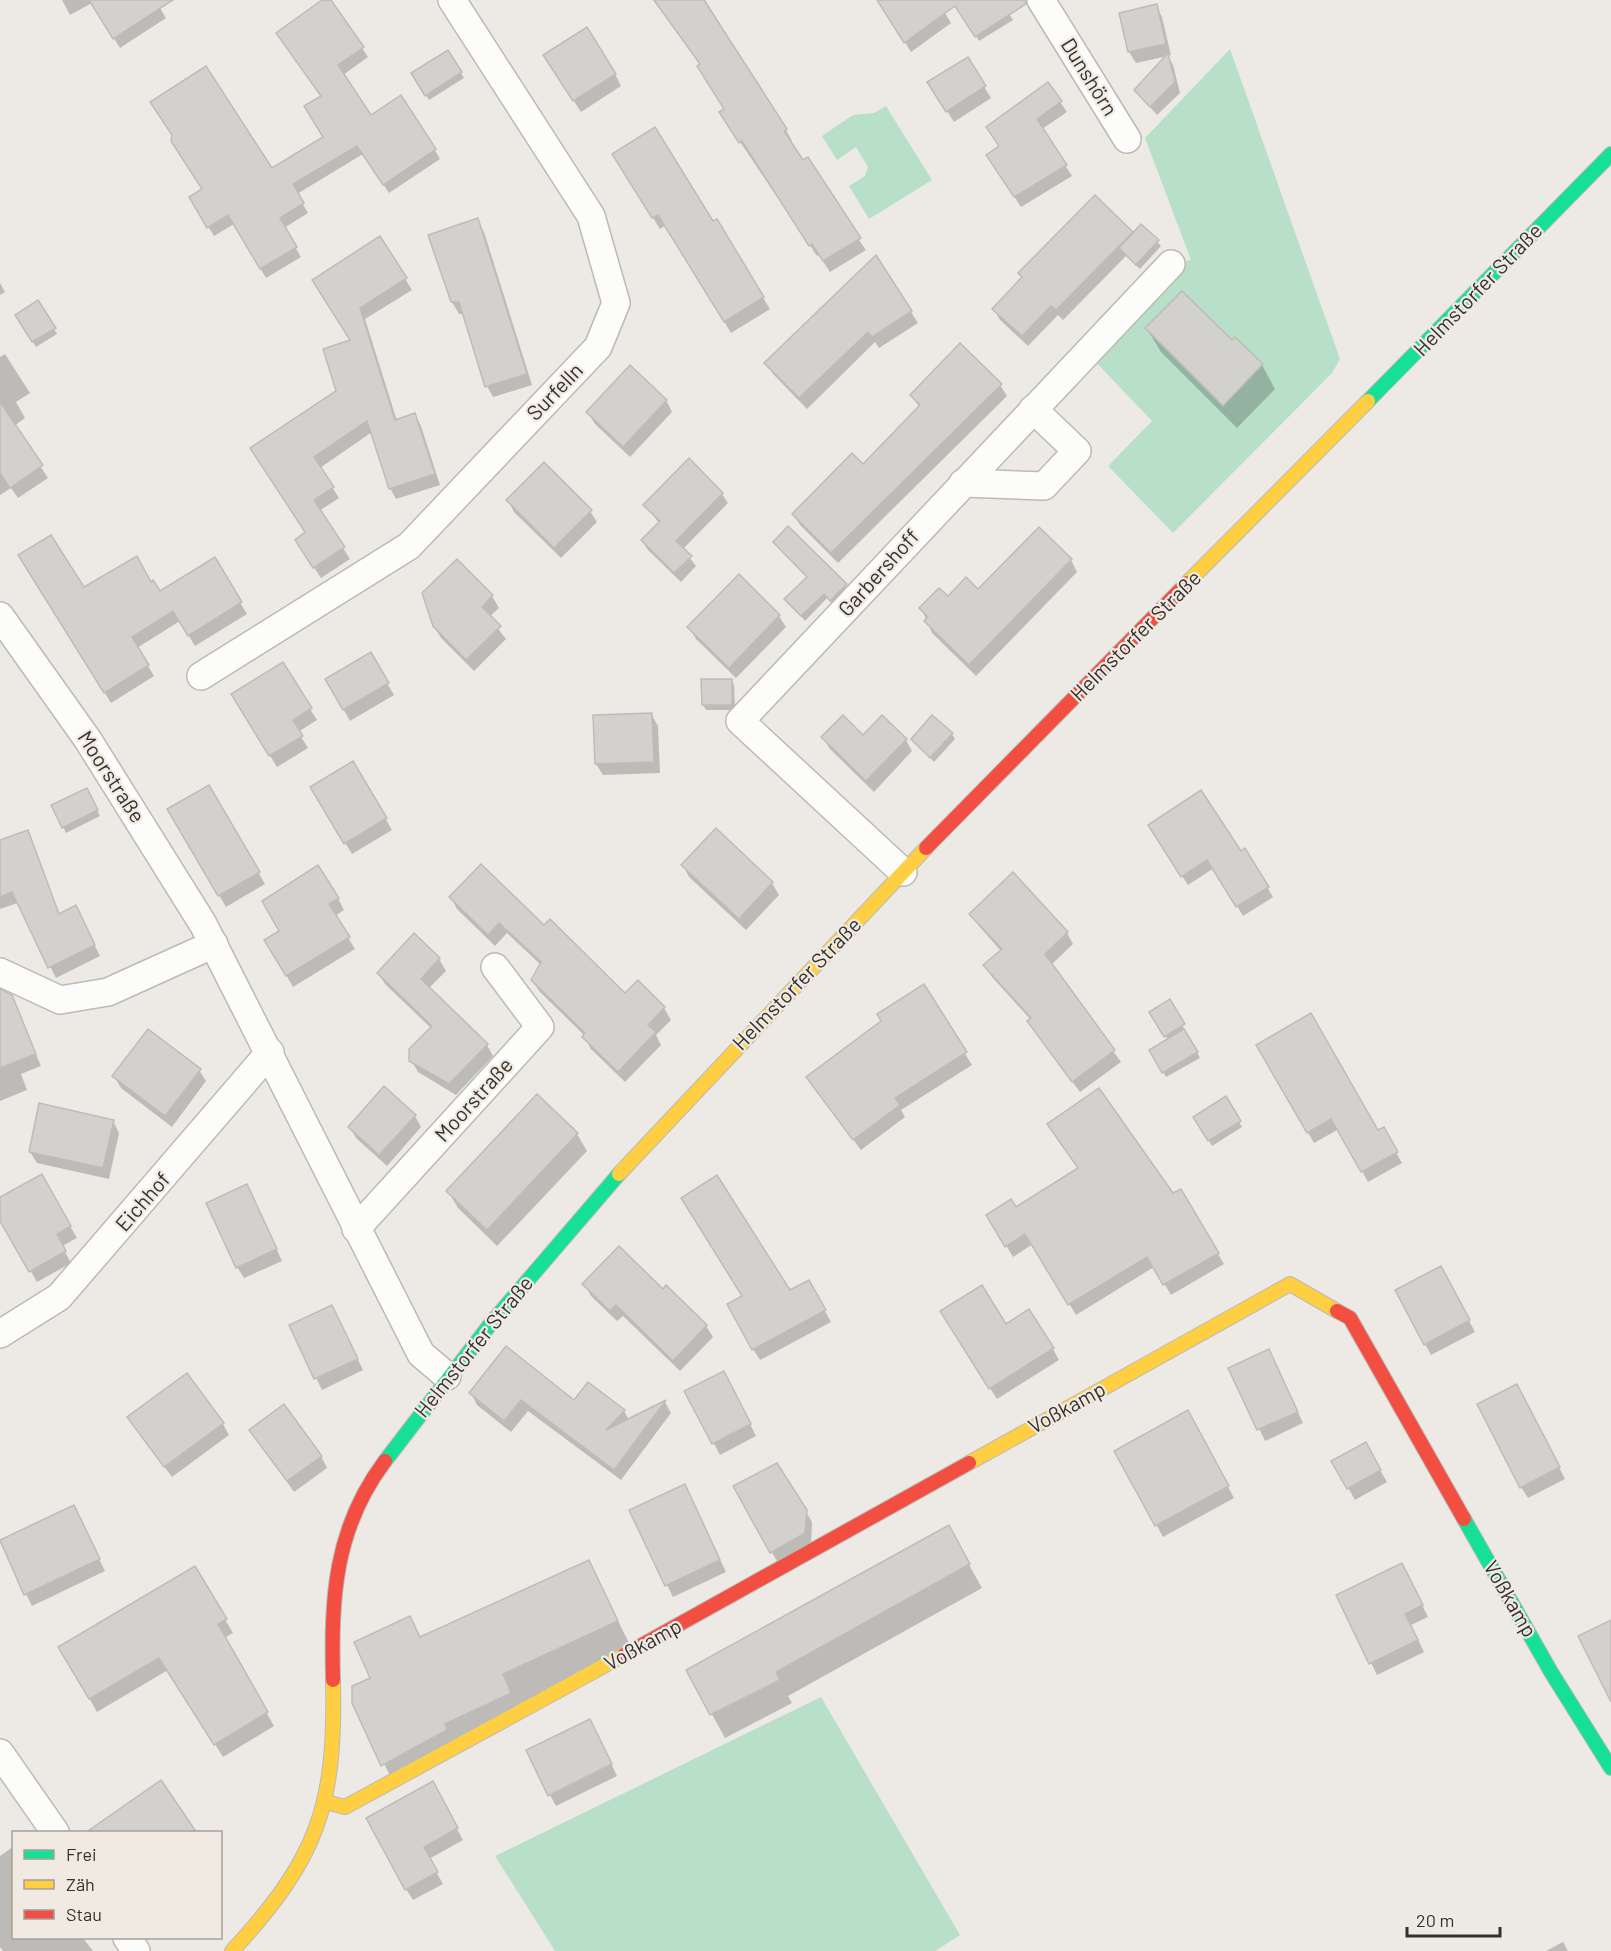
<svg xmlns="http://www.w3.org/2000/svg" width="1611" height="1951" viewBox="0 0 1611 1951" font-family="Barlow,sans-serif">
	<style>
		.green { fill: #b8e0c8 }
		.shadow { fill: #0003 }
		.building { fill: #d3d1cd; stroke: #bebcb9; stroke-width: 1.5 }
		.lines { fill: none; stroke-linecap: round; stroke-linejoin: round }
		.street-casing { stroke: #bcbab7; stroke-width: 30 }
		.fast-casing { stroke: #bcbab7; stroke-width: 16 }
		.slow-casing { stroke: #bcbab7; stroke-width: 16 }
		.jam-casing { stroke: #bcbab7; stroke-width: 16 }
		.street { stroke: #fcfcfb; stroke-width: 27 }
		.fast { stroke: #16e098; stroke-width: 14 }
		.slow { stroke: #ffcf43; stroke-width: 14 }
		.jam { stroke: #f24e42; stroke-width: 14 }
		.labels { text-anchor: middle; stroke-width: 4.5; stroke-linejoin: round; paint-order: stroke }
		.street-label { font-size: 21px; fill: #33312e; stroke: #f0eae3 }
	</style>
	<rect width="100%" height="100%" fill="#edeae6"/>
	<g class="green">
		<polygon points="1230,49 1340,359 1332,373 1173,533 1108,466 1152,421 1090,356 1171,264 1191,260 1145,138"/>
		<polygon points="886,106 932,180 869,219 849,186 865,176 868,167 856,147 837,160 822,136 853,115 874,113"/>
		<polygon points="821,1697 960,1935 935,1951 555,1951 495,1856"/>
	</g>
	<g class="shadow">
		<polygon points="62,0 155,0 166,18 120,48 92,3 70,15"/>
		<polygon points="324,0 329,0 368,57 343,75 370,117 435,150 440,159 389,193 363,154 297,194 308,213 284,228 301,257 266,278 234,224 214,236 191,198 272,170 325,138 322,97"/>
		<polygon points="653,0 705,0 716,18 714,19 786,130 792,141 790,143 866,250 830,272 819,255 817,256 728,124 725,110 701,65"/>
		<polygon points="879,0 937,0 951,23 911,52"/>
		<polygon points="984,0 1001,0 1013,20 979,41 962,14"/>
		<polygon points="1156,6 1162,17 1171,55 1168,56 1173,65 1180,93 1157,115 1136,91 1168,56 1136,63 1129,52 1120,14"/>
		<polygon points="448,52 464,78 429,100 413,74"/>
		<polygon points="967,59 991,98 954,122 936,94"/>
		<polygon points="552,67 615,74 621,86 581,112"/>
		<polygon points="1048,84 1067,112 1042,129 1072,176 1021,207 994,166 1000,147"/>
		<polygon points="614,154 712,224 716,221 770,309 731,333 666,225 660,229"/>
		<polygon points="477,220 484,232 532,385 493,397 487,386 464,314 459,314 452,302"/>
		<polygon points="1142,226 1161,246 1140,269 1126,256 1063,320 1058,315 1028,346 1000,320 994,309 1131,233 1133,236"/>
		<polygon points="380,238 412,290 365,319 397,421 415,415 421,426 440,485 396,499 390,488 372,432 320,468 339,498 319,511 350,559 321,578 303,551 307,533 258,460 338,392 351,341 320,291"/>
		<polygon points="876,257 918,323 879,348 875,342 807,409 773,374 766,363"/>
		<polygon points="0,283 5,292 0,295"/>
		<polygon points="38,302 57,334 36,347 17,315"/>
		<polygon points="1147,329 1232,342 1235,339 1262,365 1275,389 1237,428 1161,352"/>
		<polygon points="5,354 30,393 16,402 25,418 14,426 48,478 18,498 11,488 0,495 0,357"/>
		<polygon points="1000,385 1007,396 838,563 800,525 793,514 863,466 919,407 912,395"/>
		<polygon points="666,400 672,412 630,457 595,424 588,412"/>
		<polygon points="722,494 728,503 683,549 696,566 681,582 648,550 642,541 659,523 645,505"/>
		<polygon points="508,500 590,511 597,522 561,558 514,512"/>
		<polygon points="1039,529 1071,560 1077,572 976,676 932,633 921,608 978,591"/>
		<polygon points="775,542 845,585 848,590 834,605 827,598 805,621 786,599 808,578"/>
		<polygon points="214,559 247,614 195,646 180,621 137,648 154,676 111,703 27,566 84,589 151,584 159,593"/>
		<polygon points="457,561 492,596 499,608 489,617 506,639 474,671 441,638 434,626"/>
		<polygon points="739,576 779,616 786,627 736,678 696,639 689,627"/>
		<polygon points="370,654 394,695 350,721 327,680"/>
		<polygon points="731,680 734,685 735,710 706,710 703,705 703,681"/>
		<polygon points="239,706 310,709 317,720 298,732 308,748 277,767"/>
		<polygon points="651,714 658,726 660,773 603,775 596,764"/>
		<polygon points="952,734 955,739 934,762 913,739"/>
		<polygon points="863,737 906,740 912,751 874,792 830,749 823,738"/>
		<polygon points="353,763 392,830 352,854 312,788"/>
		<polygon points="209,787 265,884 226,907 169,810"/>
		<polygon points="86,790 100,816 66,833 53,806"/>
		<polygon points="716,830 772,883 779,895 746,930 689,877 683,865"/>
		<polygon points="27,832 60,915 81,918 100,956 56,978 18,903 0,909 0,842"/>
		<polygon points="1155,835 1240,853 1245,850 1273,897 1243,916 1214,868 1188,885"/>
		<polygon points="451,897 544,927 625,995 638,982 664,1008 671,1020 656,1035 661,1045 625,1082 590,1048 585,1036 539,991 532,980 541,965 507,933 495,946 457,909"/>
		<polygon points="338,898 344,910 335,916 355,949 293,987 266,940"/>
		<polygon points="971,914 1067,933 1073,944 1051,965 1121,1062 1080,1092 1035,1032 1031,1020 992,977 985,966 1001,951 978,925"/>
		<polygon points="414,935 439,959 446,971 428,989 487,1045 493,1056 456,1095 418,1072 411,1060 431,1028 385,984 378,973"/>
		<polygon points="924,986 972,1065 901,1110 905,1117 861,1150 815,1089 883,1022"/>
		<polygon points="1169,1001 1200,1058 1166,1077 1151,1051 1168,1041 1151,1012"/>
		<polygon points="16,1008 41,1066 21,1074 27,1090 0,1101 0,1015"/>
		<polygon points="1258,1046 1378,1132 1383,1129 1402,1163 1368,1182 1339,1129 1314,1143"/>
		<polygon points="199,1070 206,1081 172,1127 121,1088 114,1076"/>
		<polygon points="1225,1098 1242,1127 1212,1146 1195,1117"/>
		<polygon points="415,1116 421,1127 387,1166 356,1138 350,1127"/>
		<polygon points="113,1121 119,1133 109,1179 37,1163 30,1152"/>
		<polygon points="577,1134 587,1151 497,1246 458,1208 448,1191"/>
		<polygon points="41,1176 77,1238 62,1246 71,1263 37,1282 0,1218 0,1199"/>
		<polygon points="1181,1191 1224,1264 1171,1295 1154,1267 1076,1315 1033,1244 1013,1257 988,1215 1015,1209 1172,1195"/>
		<polygon points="253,1197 282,1261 244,1278 237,1267"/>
		<polygon points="1447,1279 1475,1332 1431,1355 1425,1344"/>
		<polygon points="809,1282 831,1322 760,1360 753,1349 744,1297 789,1292"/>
		<polygon points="584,1284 706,1326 713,1337 680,1371 623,1316 617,1321 591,1296"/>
		<polygon points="332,1307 363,1370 322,1390 291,1326"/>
		<polygon points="948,1323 1006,1326 1053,1349 1059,1360 997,1399"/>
		<polygon points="1275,1363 1303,1423 1265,1441 1230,1369"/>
		<polygon points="730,1384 756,1436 720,1455 686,1391"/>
		<polygon points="588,1385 624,1411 629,1420 665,1402 671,1413 621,1480 528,1411 511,1432 477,1405 471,1393 574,1402"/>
		<polygon points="1523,1397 1565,1479 1528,1498 1521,1487"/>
		<polygon points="1194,1423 1234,1498 1163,1537 1116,1451"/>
		<polygon points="223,1424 229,1435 172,1477 136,1429"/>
		<polygon points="258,1441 321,1456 327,1468 294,1492"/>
		<polygon points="1365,1444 1387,1482 1355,1500 1333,1461"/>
		<polygon points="735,1487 805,1510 812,1522 811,1545 778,1563"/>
		<polygon points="690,1497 726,1572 673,1597 631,1511"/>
		<polygon points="73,1507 105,1571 32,1606 0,1542"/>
		<polygon points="948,1527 982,1588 788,1696 792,1703 725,1738 688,1671"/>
		<polygon points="589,1562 630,1645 396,1788 354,1702 410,1618 421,1638"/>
		<polygon points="195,1568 233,1633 224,1638 274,1726 223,1757 168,1670 97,1712 60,1647"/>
		<polygon points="1408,1576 1428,1617 1411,1625 1424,1652 1377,1675 1338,1596"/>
		<polygon points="596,1732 617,1776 556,1806 550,1795"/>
		<polygon points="438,1794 463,1840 429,1859 443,1884 413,1900 406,1889"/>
		<polygon points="14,1846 14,1938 83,1938 93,1951 3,1951 0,1947 0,1856"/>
		<polygon points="1563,1942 1568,1951 1546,1951"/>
	</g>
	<g class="building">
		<polygon points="89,0 173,0 113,39"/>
		<polygon points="322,0 331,0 364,47 338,65 371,115 401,95 436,149 383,185 357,146 293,184 304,203 280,218 297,247 260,269 228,215 207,228 189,197 202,189 171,141 172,135 150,102 206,66 272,168 323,137 304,106 321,96 276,33"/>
		<polygon points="654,0 704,0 787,129 784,131 803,160 808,157 861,238 823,261 812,244 809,246 742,141 739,143 719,112 724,109 697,66 700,64"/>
		<polygon points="877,0 1025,0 1026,4 975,37 955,6 904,43"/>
		<polygon points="1157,4 1166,44 1128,52 1119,13"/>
		<polygon points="587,27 616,74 573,101 543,55"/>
		<polygon points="448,50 462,72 425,96 411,73"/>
		<polygon points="1168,53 1175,82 1150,107 1134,90"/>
		<polygon points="968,57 986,86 946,112 927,82"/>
		<polygon points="1048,82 1062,101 1037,119 1067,165 1014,197 986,155 999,146 986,127"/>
		<polygon points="655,127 713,221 717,219 764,297 724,322 658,215 652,218 612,154"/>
		<polygon points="1095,195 1133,232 1056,310 1051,306 1022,336 992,309 1022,277 1018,273"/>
		<polygon points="478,218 527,374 485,387 459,302 451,302 428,235"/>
		<polygon points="1141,224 1159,240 1136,265 1119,248"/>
		<polygon points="380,236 407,278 360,308 395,420 415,413 435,474 389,489 367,421 314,457 334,487 314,500 345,547 313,568 295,540 305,532 250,448 336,391 323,349 350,340 312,280"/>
		<polygon points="876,255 912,311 872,337 868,332 799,398 764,363"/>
		<polygon points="1182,291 1232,340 1235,337 1263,364 1223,406 1145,328"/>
		<polygon points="38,300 56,328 32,342 15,315"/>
		<polygon points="960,343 1002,384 831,553 792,514 852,453 863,464 920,405 910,395"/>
		<polygon points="630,365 667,400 623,447 586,412"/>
		<polygon points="0,402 43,465 10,488 0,473"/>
		<polygon points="689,458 723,493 676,541 692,556 674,573 641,540 660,521 643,505"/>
		<polygon points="544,462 592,510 554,548 506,500"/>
		<polygon points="788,526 847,584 830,601 824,594 801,616 784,599 807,577 773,542"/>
		<polygon points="1039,527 1072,559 969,665 924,621 928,617 919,608 939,588 948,596 966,577 978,589"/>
		<polygon points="51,535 84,587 137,556 151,582 153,580 160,591 215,557 242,602 188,636 173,611 132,637 149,665 104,693 18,555"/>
		<polygon points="457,559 493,595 482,607 501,626 466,660 433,626 422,593"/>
		<polygon points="739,574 780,615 729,668 687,627"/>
		<polygon points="371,652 389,683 343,710 325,679"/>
		<polygon points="283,662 312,708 293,720 303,736 269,756 231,694"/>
		<polygon points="701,679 732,679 732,705 702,705"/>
		<polygon points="652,713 654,762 595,764 593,715"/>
		<polygon points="843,715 863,735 882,715 907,739 866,781 821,737"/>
		<polygon points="932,715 953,733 930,758 911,739"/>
		<polygon points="353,761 387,818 344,844 310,787"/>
		<polygon points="209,785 260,872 218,896 167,809"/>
		<polygon points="87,788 98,810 62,828 51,805"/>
		<polygon points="1201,790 1241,851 1245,848 1269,887 1236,907 1207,860 1181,877 1148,825"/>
		<polygon points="716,828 773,882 739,919 681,865"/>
		<polygon points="28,830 59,914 76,905 95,945 48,968 12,892 0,897 0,840"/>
		<polygon points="481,864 544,925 550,919 625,993 638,980 665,1007 648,1025 656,1032 618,1072 582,1037 585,1033 531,980 541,962 499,923 488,935 449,897"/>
		<polygon points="318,865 339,898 329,904 350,937 286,976 264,940 279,931 262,901"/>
		<polygon points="1013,872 1068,932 1045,954 1115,1050 1072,1082 1027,1021 1031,1018 983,965 1002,949 969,914"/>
		<polygon points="414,933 440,958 421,979 488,1044 449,1084 409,1061 409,1049 432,1026 377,973"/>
		<polygon points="924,984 967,1052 895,1098 900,1105 853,1140 806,1077 881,1021 877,1014"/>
		<polygon points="0,989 12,995 36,1054 0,1068"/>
		<polygon points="1170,999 1185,1024 1164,1037 1149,1012"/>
		<polygon points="1311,1013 1378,1130 1384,1127 1398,1152 1361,1172 1331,1119 1307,1133 1256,1045"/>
		<polygon points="148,1029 201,1069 165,1116 112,1076"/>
		<polygon points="1184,1029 1198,1052 1162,1073 1149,1050"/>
		<polygon points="384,1086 416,1115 379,1155 348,1127"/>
		<polygon points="1099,1088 1173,1193 1181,1189 1219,1253 1163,1285 1147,1257 1068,1305 1025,1234 1005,1247 986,1215 1011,1199 1016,1207 1078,1168 1047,1124"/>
		<polygon points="537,1094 578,1133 487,1230 446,1191"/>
		<polygon points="1226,1096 1241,1121 1208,1141 1193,1117"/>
		<polygon points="39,1103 114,1120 103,1168 29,1152"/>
		<polygon points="42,1174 71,1226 57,1234 66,1251 29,1272 0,1221 0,1197"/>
		<polygon points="717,1175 790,1290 809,1280 826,1310 752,1350 727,1304 742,1296 681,1198"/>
		<polygon points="247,1184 277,1249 236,1268 206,1203"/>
		<polygon points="619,1246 663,1289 666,1285 707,1325 673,1361 616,1305 610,1311 582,1284"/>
		<polygon points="1441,1266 1470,1320 1424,1345 1395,1290"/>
		<polygon points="982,1285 1006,1324 1029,1309 1054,1348 989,1389 940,1311"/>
		<polygon points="332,1305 358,1359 314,1379 289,1325"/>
		<polygon points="506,1346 574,1400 588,1382 625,1410 606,1430 666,1400 614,1470 521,1400 504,1421 469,1393"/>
		<polygon points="1269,1349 1298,1412 1257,1430 1228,1368"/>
		<polygon points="724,1371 751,1424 712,1444 684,1391"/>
		<polygon points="187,1373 224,1423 164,1467 127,1417"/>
		<polygon points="1517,1384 1560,1467 1520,1488 1477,1404"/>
		<polygon points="284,1404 322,1456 287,1481 249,1430"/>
		<polygon points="1188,1410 1229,1486 1155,1526 1114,1451"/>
		<polygon points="1366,1442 1381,1470 1347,1489 1331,1461"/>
		<polygon points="777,1463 807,1510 805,1533 770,1553 733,1486"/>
		<polygon points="685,1484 720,1560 665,1586 629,1510"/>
		<polygon points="74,1505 100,1559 24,1595 0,1540"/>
		<polygon points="949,1525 970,1564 776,1672 780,1680 710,1715 686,1670"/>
		<polygon points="589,1560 618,1621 503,1674 511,1693 445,1724 447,1730 381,1766 352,1703 352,1686 370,1678 354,1642 410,1616 420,1637"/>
		<polygon points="1402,1563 1423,1605 1405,1614 1418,1640 1369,1664 1336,1595"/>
		<polygon points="195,1566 227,1619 218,1624 268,1712 214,1745 159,1658 89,1699 58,1647"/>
		<polygon points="1611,1620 1611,1702 1578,1636"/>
		<polygon points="590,1719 612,1764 548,1796 526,1750"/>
		<polygon points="161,1780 197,1833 85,1833"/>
		<polygon points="433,1781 458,1828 424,1847 438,1872 405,1890 366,1818"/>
	</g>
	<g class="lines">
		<defs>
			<g id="street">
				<polyline points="1041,0 1127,139"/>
				<polyline points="963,483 1044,486 1077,451 1033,409"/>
				<polyline points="0,616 88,740 203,924 421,1354 447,1376"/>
				<polyline points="201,676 409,546 598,347 616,303 591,216 452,0"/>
				<polyline points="903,872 740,721 1171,264"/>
				<polyline points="0,972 60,1000 108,992 214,944"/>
				<polyline points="356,1229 540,1027 495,967"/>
				<polyline points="0,1334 59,1297 270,1052"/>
				<polyline points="0,1753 55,1832"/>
				<polyline points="127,1938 136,1951"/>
			</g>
			<g id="fast">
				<polyline points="1368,401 1611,154"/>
				<polyline points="385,1461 492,1322 619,1174"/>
				<polyline points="1464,1519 1551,1672 1611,1768"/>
			</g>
			<g id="slow">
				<polyline points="1187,583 1368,401"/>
				<polyline points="619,1174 926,848"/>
				<polyline points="969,1463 1290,1284 1337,1311"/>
				<polyline points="326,1802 345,1807 624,1655"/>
				<path d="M 232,1951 C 318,1858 336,1806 333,1680"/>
			</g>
			<g id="jam">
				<polyline points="926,848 1187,583"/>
				<polyline points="1337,1311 1350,1318 1464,1519"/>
				<polyline points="624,1655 969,1463"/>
				<path d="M 333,1680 C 331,1598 334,1529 385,1461"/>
			</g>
		</defs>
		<use href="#street" class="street-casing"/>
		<use href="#fast" class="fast-casing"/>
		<use href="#slow" class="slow-casing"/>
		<use href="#jam" class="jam-casing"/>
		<use href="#street" class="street"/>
		<use href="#fast" class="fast"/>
		<use href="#slow" class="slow"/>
		<use href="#jam" class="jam"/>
	</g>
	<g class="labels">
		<g class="street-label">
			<text transform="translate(1089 77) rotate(58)" y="7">Dunshörn</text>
			<text transform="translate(1478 290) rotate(-46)" y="7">Helmstorfer Straße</text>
			<text transform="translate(555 392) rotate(-46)" y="7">Surfelln</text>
			<text transform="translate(879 573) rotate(-48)" y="7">Garbershoff</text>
			<text transform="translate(1136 636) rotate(-45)" y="7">Helmstorfer Straße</text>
			<text transform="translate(111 777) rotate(57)" y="7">Moorstraße</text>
			<text transform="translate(797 984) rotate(-46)" y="7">Helmstorfer Straße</text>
			<text transform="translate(474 1100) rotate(-48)" y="7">Moorstraße</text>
			<text transform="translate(143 1202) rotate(-49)" y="7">Eichhof</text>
			<text transform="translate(474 1347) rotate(-51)" y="7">Helmstorfer Straße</text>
			<text transform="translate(1067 1408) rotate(-29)" y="7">Voßkamp</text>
			<text transform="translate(1510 1599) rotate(60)" y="7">Voßkamp</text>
			<text transform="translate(643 1645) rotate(-29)" y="7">Voßkamp</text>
		</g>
	</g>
	<rect x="12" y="1831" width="210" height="108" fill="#f0eae3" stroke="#a4a09b" stroke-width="1.5"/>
	<rect x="24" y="1850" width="30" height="9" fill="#16e098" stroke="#a4a09b" stroke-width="1.5"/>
	<text x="66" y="1861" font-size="18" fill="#33312e">Frei</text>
	<rect x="24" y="1880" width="30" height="9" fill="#ffcf43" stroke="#a4a09b" stroke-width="1.5"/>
	<text x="66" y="1891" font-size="18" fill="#33312e">Zäh</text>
	<rect x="24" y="1910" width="30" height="9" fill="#f24e42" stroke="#a4a09b" stroke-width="1.5"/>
	<text x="66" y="1921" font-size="18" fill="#33312e">Stau</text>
	<path d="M1407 1927v9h93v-9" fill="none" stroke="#33312e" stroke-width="3"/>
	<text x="1416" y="1927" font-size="18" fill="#33312e" stroke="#f0eae3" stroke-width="4.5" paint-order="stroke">20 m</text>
</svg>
